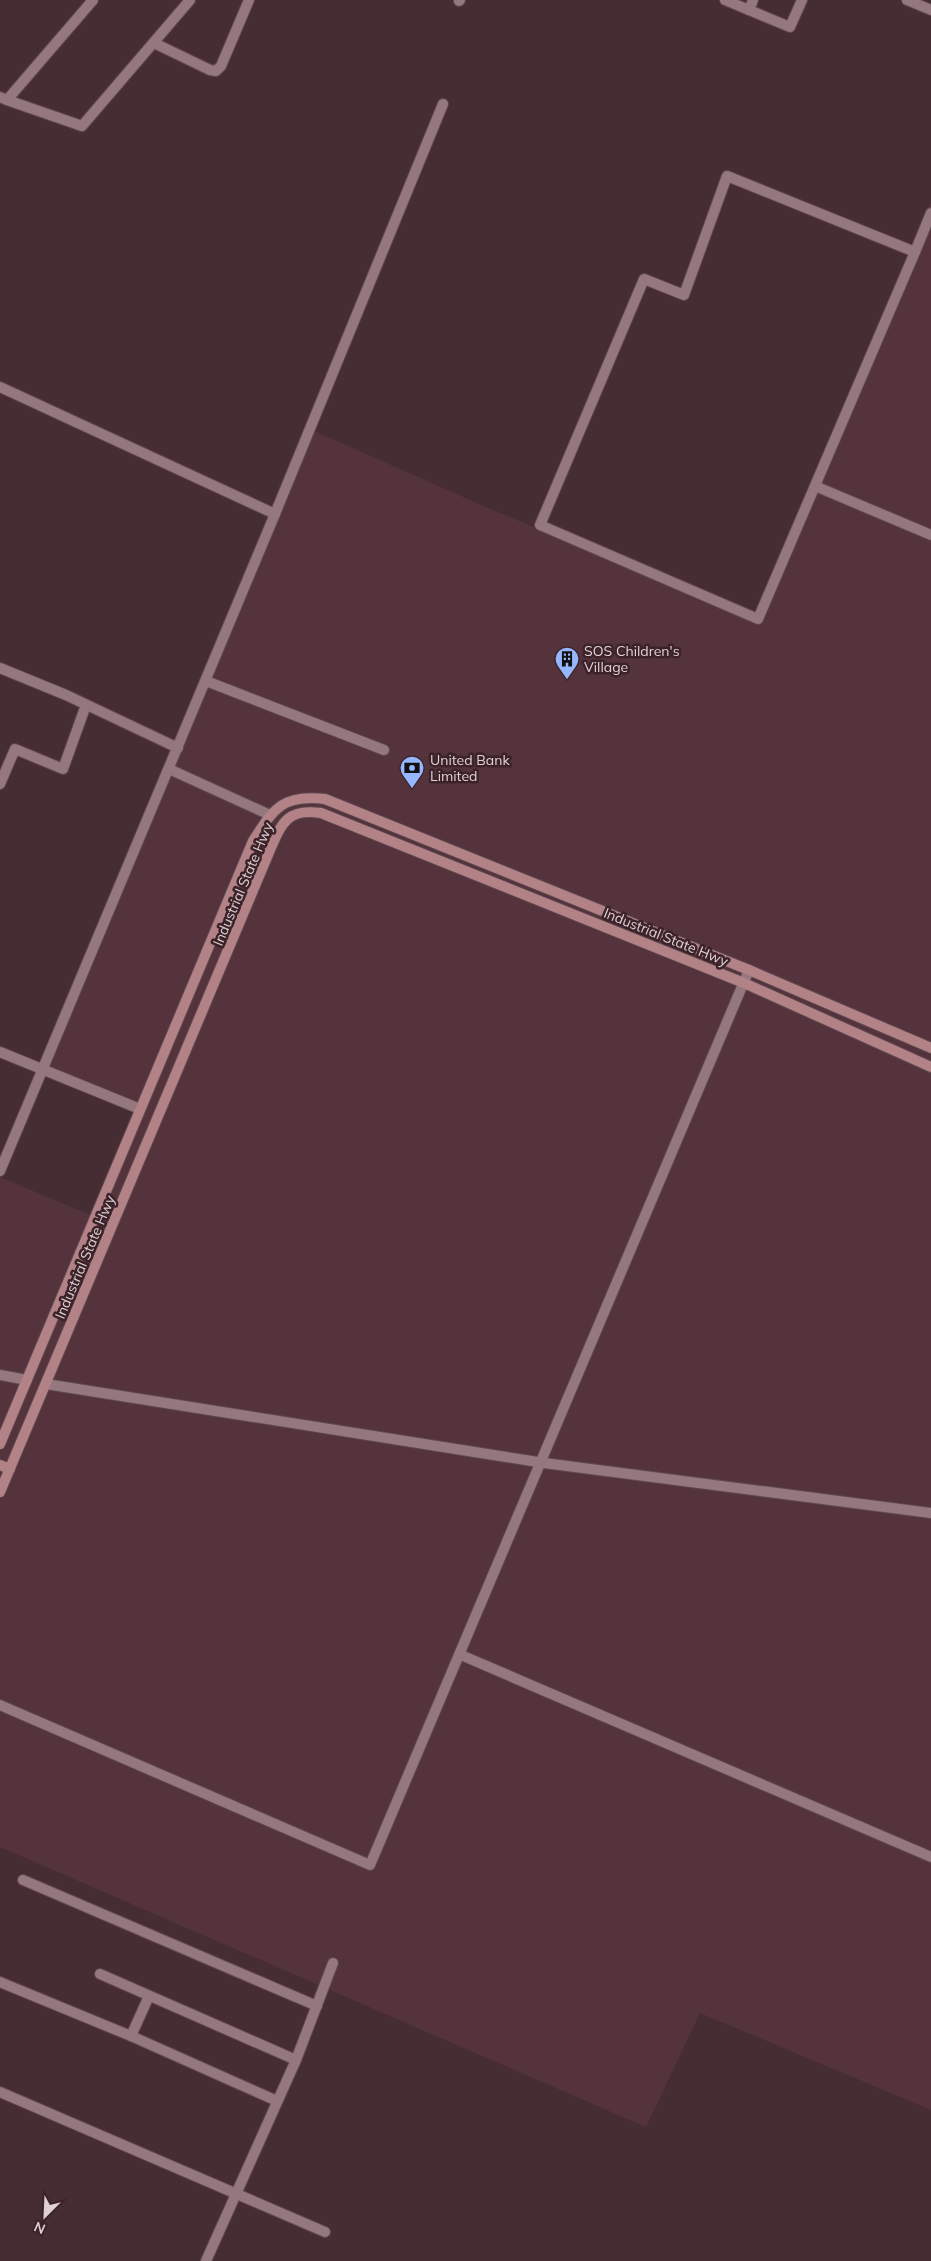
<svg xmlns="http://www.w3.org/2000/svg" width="931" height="2261" viewBox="0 0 931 2261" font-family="Mulish,sans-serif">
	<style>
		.built { fill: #54333c }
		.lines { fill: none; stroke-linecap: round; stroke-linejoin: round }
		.minor-casing { stroke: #5e494f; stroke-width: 12 }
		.secondary-casing { stroke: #5e494f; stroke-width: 12 }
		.minor { stroke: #95777e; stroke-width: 10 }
		.secondary { stroke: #b28287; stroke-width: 10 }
		.labels { text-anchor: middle; stroke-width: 5; stroke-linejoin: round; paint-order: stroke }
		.poi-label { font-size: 14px; fill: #e0d0d3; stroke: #3b2329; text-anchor: start }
		.street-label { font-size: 14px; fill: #e0d0d3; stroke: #3b2329 }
	</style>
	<rect width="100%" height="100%" fill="#462d33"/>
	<polygon class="built" points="931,202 931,2110 700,2013 646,2127 0,1847 0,1177 93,1216 138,1107 45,1064 312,430 488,508 752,618"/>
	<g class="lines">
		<defs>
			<g id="minor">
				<polyline points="725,0 749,10 753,0"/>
				<polyline points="907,0 931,10"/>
				<polyline points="459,1 460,0"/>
				<polyline points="749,10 790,27 802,0"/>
				<polyline points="154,43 210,70 216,71 221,66 249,0"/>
				<polyline points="0,97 7,100 93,0"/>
				<polyline points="7,100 82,126 190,0"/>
				<polygon points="727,176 915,252 758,619 540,525 644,279 684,295"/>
				<polyline points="915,252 931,213"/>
				<polyline points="0,387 275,514"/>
				<polyline points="815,486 931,535"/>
				<polyline points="0,668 66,695 178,748"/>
				<polyline points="206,681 384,750"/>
				<polyline points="169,769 270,815"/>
				<polyline points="0,784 15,749 63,769 86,705"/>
				<polyline points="0,1052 140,1109"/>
				<polyline points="0,1171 275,514 443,104"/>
				<polyline points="0,1375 27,1380"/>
				<polyline points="46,1384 544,1463 931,1513"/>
				<polyline points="461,1655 931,1857"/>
				<polyline points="0,1705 370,1865 749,970"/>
				<polyline points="23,1880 317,2006"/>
				<polyline points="100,1974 296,2060"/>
				<polyline points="0,1982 131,2036 277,2101"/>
				<polyline points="131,2036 149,1996"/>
				<polyline points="0,2092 325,2232"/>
				<polyline points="206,2261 296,2060 333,1963"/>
			</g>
			<g id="secondary">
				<path d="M 0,1444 L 253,841 C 274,808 283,794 325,799 L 749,970 L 931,1048"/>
				<polyline points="0,1465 10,1469"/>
				<path d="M 0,1492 L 270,850 C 282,823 287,808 321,813 L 744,983 L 931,1067"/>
			</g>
		</defs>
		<use href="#minor" class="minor-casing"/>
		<use href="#secondary" class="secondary-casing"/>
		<use href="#minor" class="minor"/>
		<use href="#secondary" class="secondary"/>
	</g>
	<defs>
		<symbol id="building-pin" viewBox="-11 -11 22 30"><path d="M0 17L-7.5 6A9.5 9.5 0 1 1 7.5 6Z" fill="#96b6fd" stroke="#3b2329"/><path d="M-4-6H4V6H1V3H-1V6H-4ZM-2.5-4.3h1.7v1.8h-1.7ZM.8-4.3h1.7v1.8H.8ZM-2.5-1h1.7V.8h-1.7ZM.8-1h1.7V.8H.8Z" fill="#111"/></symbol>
		<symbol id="bank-pin" viewBox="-11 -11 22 30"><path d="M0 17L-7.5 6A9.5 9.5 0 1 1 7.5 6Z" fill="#96b6fd" stroke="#3b2329"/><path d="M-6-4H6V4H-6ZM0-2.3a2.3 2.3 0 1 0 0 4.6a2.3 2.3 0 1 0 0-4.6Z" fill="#111"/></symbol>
	</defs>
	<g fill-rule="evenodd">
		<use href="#building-pin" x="553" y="645" width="28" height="38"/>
		<use href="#bank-pin" x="398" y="754" width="28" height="38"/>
	</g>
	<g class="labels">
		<g class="poi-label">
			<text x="584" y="656">SOS Children's<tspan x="584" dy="16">Village</tspan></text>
			<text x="430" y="765">United Bank<tspan x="430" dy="16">Limited</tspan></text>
		</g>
		<g class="street-label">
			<text transform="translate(243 884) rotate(-67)" y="5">Industrial State Hwy</text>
			<text transform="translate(666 937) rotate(22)" y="5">Industrial State Hwy</text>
			<text transform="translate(85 1257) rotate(-67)" y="5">Industrial State Hwy</text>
		</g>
	</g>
	<g transform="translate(45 2216) rotate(204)" stroke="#3b2329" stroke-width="4" paint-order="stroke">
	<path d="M0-4L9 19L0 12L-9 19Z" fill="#e0d0d3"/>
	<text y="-8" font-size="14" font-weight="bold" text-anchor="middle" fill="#e0d0d3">N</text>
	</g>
</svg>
